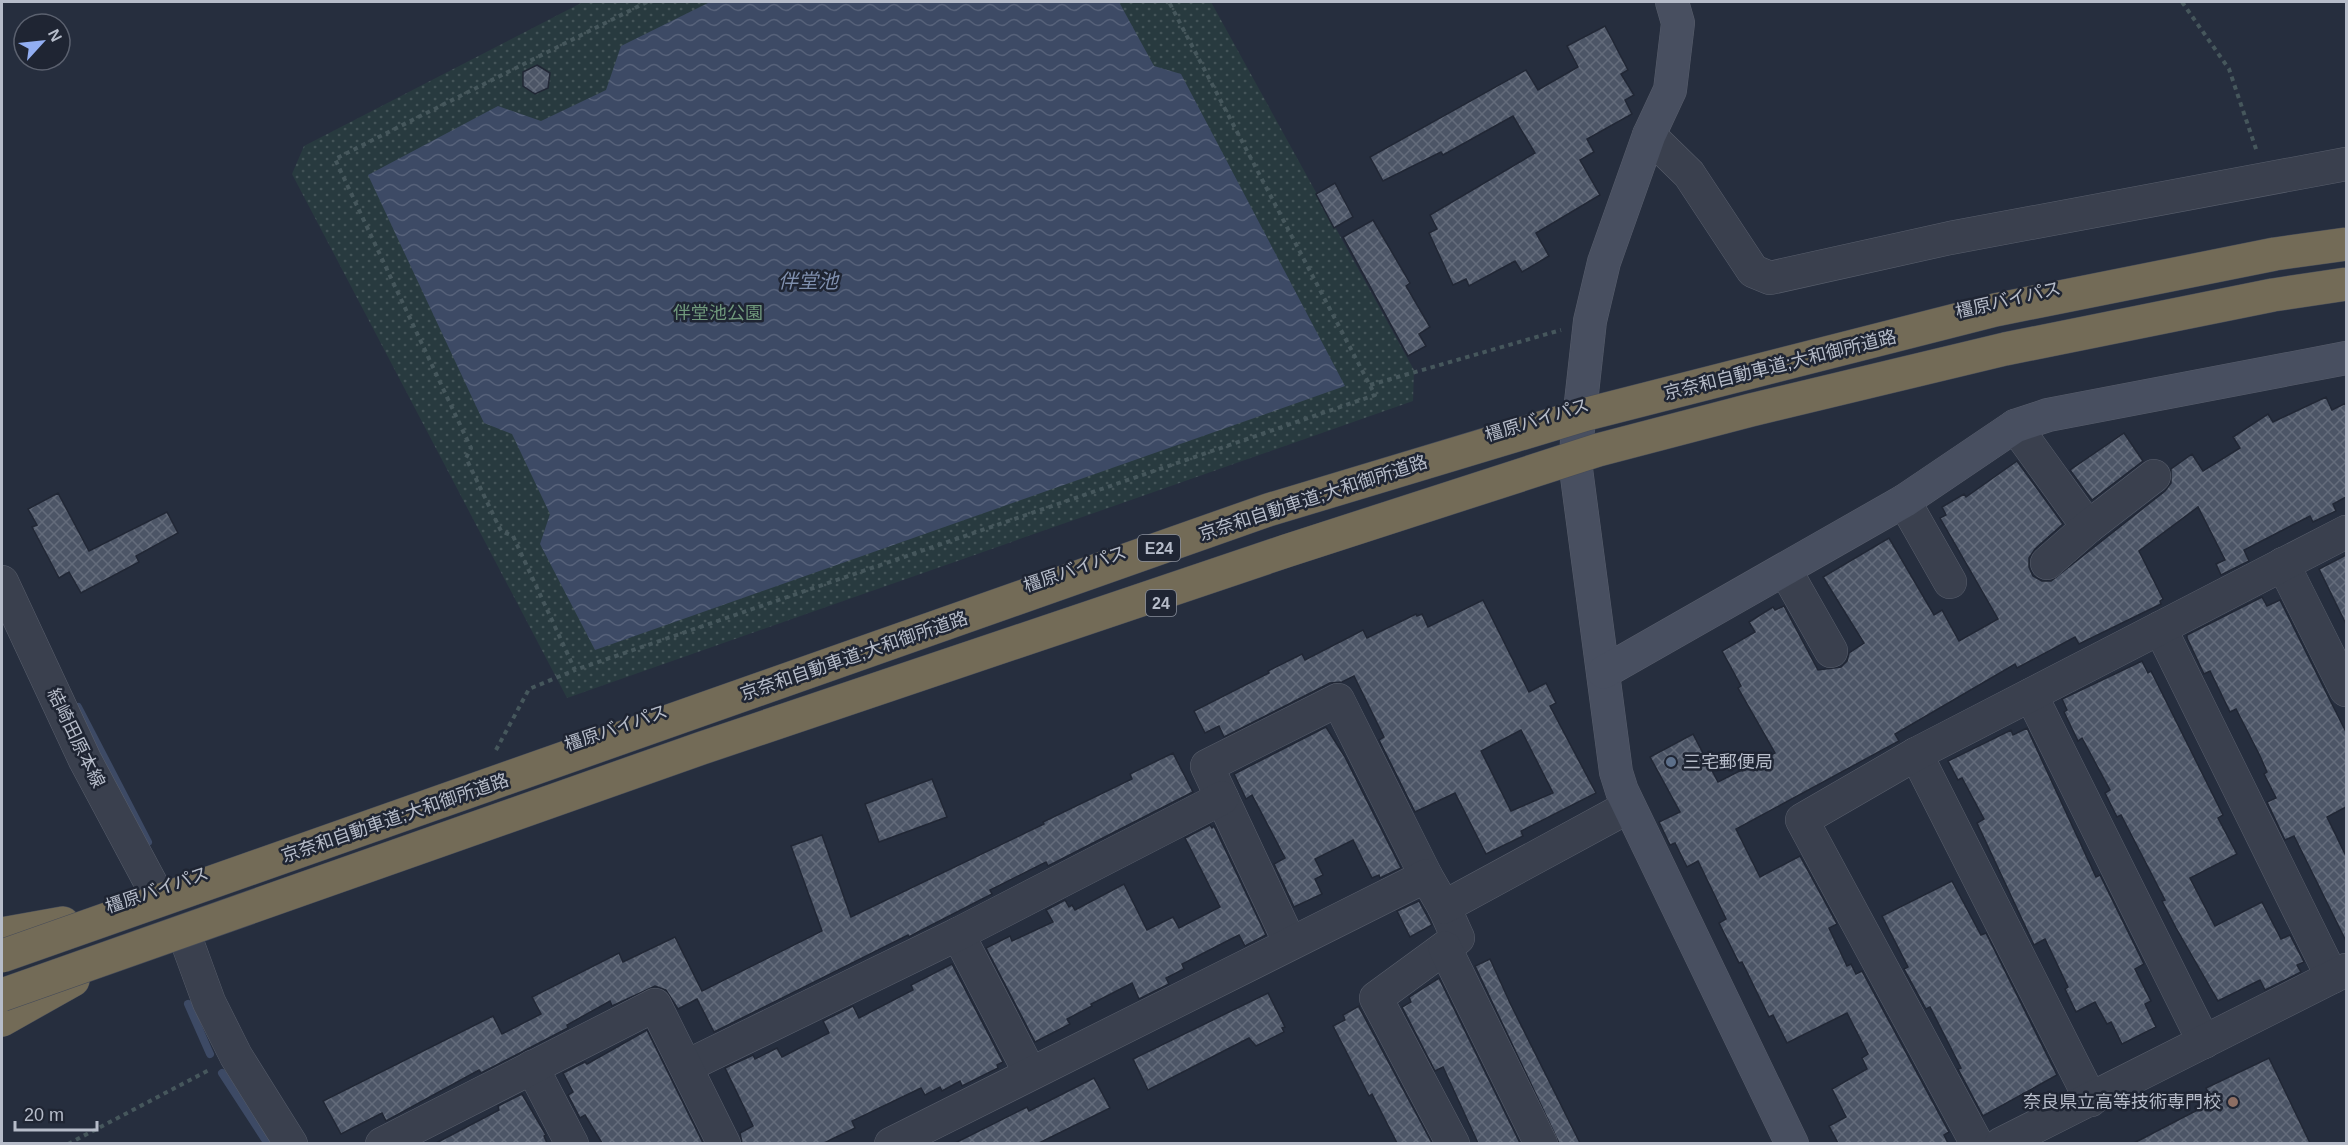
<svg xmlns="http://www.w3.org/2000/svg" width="2348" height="1145" viewBox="0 0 2348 1145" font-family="Arial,'Noto Sans JP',sans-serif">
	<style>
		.park { fill: url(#park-dots) }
		.water { fill: url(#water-waves) }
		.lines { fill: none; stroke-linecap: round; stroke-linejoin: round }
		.stream { stroke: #3d4a65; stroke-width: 8 }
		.building { fill: url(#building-cross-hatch); stroke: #212735; stroke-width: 1.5; fill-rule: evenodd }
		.street-casing { stroke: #585e6c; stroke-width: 34 }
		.secondary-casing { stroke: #585e6c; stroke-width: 34 }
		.highway-casing { stroke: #454b59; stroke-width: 34 }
		.path { stroke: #46575c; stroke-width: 4; stroke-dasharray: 4.5 4.5; stroke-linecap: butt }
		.street { stroke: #3a404e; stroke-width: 33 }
		.secondary { stroke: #484f60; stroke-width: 33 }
		.highway { stroke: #736b57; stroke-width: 33 }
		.highway-bridge-casing { stroke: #454b59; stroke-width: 34; stroke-linecap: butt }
		.highway-bridge { stroke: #736b57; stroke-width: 33 }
		.service-dot { fill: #5c6f8a; stroke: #1f2533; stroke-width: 2 }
		.education-dot { fill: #8d6e63; stroke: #1f2533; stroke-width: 2 }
		.labels { text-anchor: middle; stroke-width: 5; stroke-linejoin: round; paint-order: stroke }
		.shield { fill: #1f2533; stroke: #898f9c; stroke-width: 1.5 }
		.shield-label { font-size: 16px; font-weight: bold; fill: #b6bcc9 }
		.street-label { font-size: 18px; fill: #b6bcc9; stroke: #1f2533 }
		.park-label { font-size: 18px; fill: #6f987c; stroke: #1f2533 }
		.poi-label { font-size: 18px; fill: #b6bcc9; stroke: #1f2533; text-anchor: start }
		.water-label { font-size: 20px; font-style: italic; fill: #7f8fae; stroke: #1f2533 }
	</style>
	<defs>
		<pattern id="park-dots" width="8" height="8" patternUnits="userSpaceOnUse" patternTransform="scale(1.5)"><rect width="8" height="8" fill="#283a3f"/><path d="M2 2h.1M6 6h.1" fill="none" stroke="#455559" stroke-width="1.8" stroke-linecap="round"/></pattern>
		<pattern id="water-waves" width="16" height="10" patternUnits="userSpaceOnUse" patternTransform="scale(1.5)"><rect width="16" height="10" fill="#3d4a65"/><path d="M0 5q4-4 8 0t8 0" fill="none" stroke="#57627a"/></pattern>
		<pattern id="building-cross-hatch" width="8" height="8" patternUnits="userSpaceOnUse" patternTransform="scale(1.5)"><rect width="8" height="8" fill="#4c5566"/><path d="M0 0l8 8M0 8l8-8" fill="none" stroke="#646c7b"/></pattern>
	</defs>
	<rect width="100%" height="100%" fill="#262e3e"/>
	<polygon class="park" points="583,2 1211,2 1414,370 1413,401 567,698 292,174 304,146"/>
	<polygon class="water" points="710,2 1119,2 1154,66 1181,74 1345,386 595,650 540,544 550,514 512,434 484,423 368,175 498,106 541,121 606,90 621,46"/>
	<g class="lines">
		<g class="stream">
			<polyline points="78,707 148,842"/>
			<polyline points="188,1004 210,1054"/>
			<polyline points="222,1073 268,1144"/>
		</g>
	</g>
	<g class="building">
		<polygon points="1605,26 1628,70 1621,74 1634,95 1625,100 1632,114 1587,139 1594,152 1580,160 1600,195 1536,233 1549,256 1522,272 1515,261 1469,286 1466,279 1453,285 1429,233 1437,229 1430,215 1535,153 1513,116 1443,155 1441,152 1383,181 1370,157 1526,70 1538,90 1578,67 1567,46"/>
		<polygon points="537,65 550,73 548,88 535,94 523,86 523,72"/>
		<polygon points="1335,183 1353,217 1334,228 1316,194"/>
		<polygon points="1373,220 1410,283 1406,286 1430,327 1419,334 1426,346 1408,356 1343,237"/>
		<polygon points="2326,397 2332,410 2346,403 2346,497 2333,504 2336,511 2313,522 2310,516 2244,550 2249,561 2221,575 2216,564 2225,560 2198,507 2139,551 2163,599 2160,601 2161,604 2079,644 2075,637 2017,668 2015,664 1895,734 1899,741 1736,829 1760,877 1800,856 1837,924 1829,928 1847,966 1851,964 1856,974 1862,971 1949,1132 1944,1135 1948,1143 1838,1143 1829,1126 1846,1117 1832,1089 1867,1069 1862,1058 1868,1054 1847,1013 1787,1043 1773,1015 1769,1017 1742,962 1739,963 1719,923 1726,919 1698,861 1687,867 1675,843 1670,845 1659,822 1680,812 1650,757 1693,734 1718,782 1775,753 1738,688 1741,686 1722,651 1755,632 1749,622 1773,607 1775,610 1784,606 1818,670 1841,667 1847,661 1849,653 1864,643 1823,577 1889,538 1934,615 1942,610 1959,641 1998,619 1940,518 1946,515 1942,507 1964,494 1966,497 2017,461 2063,524 2035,549 2029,558 2029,567 2033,576 2042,581 2051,581 2165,491 2171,483 2171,469 2192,454 2203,471 2240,448 2233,437 2268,414 2273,422"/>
		<polygon points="2124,433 2143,461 2092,500 2070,470"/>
		<polygon points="58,493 89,551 167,512 178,533 136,556 139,562 81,593 69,572 59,578 32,527 37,525 28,509"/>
		<polygon points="2346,555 2346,624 2319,569"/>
		<polygon points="2262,597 2267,606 2280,600 2346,732 2346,807 2327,817 2346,856 2346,941 2294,836 2285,840 2267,802 2276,798 2264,774 2267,772 2260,756 2236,709 2230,712 2210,671 2204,674 2187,638 2187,635"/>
		<path d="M 1483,600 L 1529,692 L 1546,683 L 1556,703 L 1550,706 L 1596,793 L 1521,831 L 1523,836 L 1486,854 L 1455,793 L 1415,812 L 1379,740 L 1384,737 L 1354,676 L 1342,682 L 1330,683 L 1224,737 L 1219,726 L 1205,733 L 1194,711 L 1269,673 L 1268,671 L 1302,654 L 1305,660 L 1363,630 L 1367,638 L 1416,614 L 1417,616 L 1422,614 L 1428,627 ZM 1521,730 L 1553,793 L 1511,811 L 1481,751 Z"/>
		<polygon points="2142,661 2148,673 2151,671 2223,815 2218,818 2237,854 2190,878 2215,926 2262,902 2281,939 2290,935 2304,962 2297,965 2301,972 2265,990 2260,980 2218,1001 2176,928 2162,901 2165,900 2121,815 2117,817 2105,793 2110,790 2082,738 2078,741 2064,712 2067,710 2062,699"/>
		<polygon points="1326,727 1345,757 1401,868 1380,878 1379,875 1372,878 1353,840 1315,859 1323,875 1315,879 1322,894 1294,907 1274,864 1285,858 1252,795 1246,799 1234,774"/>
		<polygon points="2027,728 2096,877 2100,875 2144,964 2135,969 2151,1001 2145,1004 2156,1027 2122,1044 2111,1022 2107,1024 2095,1002 2076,1012 2065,989 2068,987 2045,939 2034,945 1977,823 1984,819 1962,778 1958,780 1948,761 2011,730 2013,735"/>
		<polygon points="1173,753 1193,792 1048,866 1046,862 990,890 992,894 918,932 909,937 908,935 714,1032 697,999 678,1009 666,990 655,986 612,1006 610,1001 567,1025 568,1028 481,1073 479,1070 386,1121 382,1113 341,1134 323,1101 493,1016 502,1034 541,1014 532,997 619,953 623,962 675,937 702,991 822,931 791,846 822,835 851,917 1044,824 1043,822 1132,779 1130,774"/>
		<polygon points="932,779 947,817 879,842 865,804"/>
		<polygon points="1210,825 1212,828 1214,826 1266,935 1245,946 1239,935 1231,939 1182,964 1184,969 1166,978 1169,984 1139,999 1132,983 1091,1004 1092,1006 1067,1019 1070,1024 1035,1042 986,948 1010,936 1012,941 1053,922 1046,910 1065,900 1069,907 1072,905 1075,910 1124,884 1147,930 1173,917 1179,928 1220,907 1185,838"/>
		<polygon points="1952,881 1981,935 1986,933 2057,1075 1983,1116 1958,1069 1961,1068 1930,1007 1926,1009 1904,969 1908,967 1882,916"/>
		<polygon points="1419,901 1432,925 1410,937 1397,911"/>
		<polygon points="1490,959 1511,1005 1580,1143 1559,1143 1475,966"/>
		<polygon points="952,964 1003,1062 997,1065 998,1068 962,1086 960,1081 942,1091 940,1087 925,1095 921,1088 852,1121 855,1128 824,1143 742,1143 740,1133 753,1126 725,1068 753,1055 755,1059 777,1048 782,1057 829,1033 823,1021 853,1006 859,1018 913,990 911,985"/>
		<polygon points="1439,978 1520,1143 1478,1143 1443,1067 1435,1071 1402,1007 1411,1002 1409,997"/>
		<polygon points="1268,993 1285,1027 1282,1028 1284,1032 1256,1046 1249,1038 1148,1090 1133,1059"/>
		<polygon points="1359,1006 1359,1007 1432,1143 1397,1143 1372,1094 1369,1096 1333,1026 1345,1020 1343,1015"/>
		<polygon points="647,1030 703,1143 602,1143 585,1115 580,1118 568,1095 573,1092 563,1073 585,1062 587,1064"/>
		<polygon points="2269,1058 2310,1143 2134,1143 2213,1102 2206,1088"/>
		<polygon points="1094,1078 1110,1108 1039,1143 955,1143 1027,1107 1029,1111"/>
		<polygon points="522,1094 546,1135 544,1136 547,1143 436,1143 499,1110 498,1106"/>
	</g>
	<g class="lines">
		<defs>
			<g id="street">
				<polyline points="1649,135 1689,174 1753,271 1770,278 1950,238 2346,164"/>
				<polyline points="2015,426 2088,527"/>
				<polyline points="1904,501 1950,582"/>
				<polyline points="2047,563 2088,527 2154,476"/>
				<polyline points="2283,564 2346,690"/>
				<polyline points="1785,570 1831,651"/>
				<polyline points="2,582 85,760 155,891"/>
				<polyline points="2160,628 2332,977"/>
				<polyline points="2031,695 2204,1042"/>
				<polyline points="1916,754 2091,1100"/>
				<polyline points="1444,907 1458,938 1376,998 1453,1144"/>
				<polyline points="958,934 1030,1073"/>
				<polyline points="186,939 209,1002 236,1056 291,1144"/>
				<polyline points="1290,943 1207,766 1338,700 1426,876"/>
				<polyline points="1445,948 1541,1144"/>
				<polyline points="687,1066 958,934 1222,798"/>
				<polyline points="532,1067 572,1144"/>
				<polyline points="382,1144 655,1005 724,1144"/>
				<polyline points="891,1144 1426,876 1444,907 1628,807"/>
				<polyline points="1977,1144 1802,820 1916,754 2346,532"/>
				<polyline points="2001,1144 2346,970"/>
			</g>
			<g id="secondary">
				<polyline points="1672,2 1678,23 1670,90 1649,135 1604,262 1590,321 1577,438 1576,469 1616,772 1622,791 1792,1144"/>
				<polyline points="1604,672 1904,501 2015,426 2048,415 2346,358"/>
			</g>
			<g id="highway">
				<polyline points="2,934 63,923"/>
				<polyline points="2,1020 73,980"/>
			</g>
		</defs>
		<use href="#street" class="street-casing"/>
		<use href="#secondary" class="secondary-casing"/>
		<use href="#highway" class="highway-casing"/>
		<g class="path">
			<polyline points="647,2 335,159 471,448 466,458 501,531 513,536 575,670 1375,395 1169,2"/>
			<polyline points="2182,2 2229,69 2257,152"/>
			<polyline points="1370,385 1561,330"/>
			<polyline points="496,750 529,689 575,670"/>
			<polyline points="68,1144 211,1069"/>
		</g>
		<use href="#street" class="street"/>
		<use href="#secondary" class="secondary"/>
		<use href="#highway" class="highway"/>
		<defs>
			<g id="highway-bridge">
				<polyline points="2,956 1268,510 1587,414 1995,310 2275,254 2346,244"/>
				<polyline points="2,995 702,748 1286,551 1598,450 1751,410 2005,349 2273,295 2346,284"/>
			</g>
		</defs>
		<use href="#highway-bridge" class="highway-bridge-casing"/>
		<use href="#highway-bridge" class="highway-bridge"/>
	</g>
	<circle class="service-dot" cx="1671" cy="762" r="6"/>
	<circle class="education-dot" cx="2233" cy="1102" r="6"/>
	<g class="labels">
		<g class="shield">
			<rect x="1138" y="535" width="42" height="26" rx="4.5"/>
			<rect x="1146" y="590" width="30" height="26" rx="4.5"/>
		</g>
		<g class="shield-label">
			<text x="1159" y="554">E24</text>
			<text x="1161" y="609">24</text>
		</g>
		<g class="street-label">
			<text transform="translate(2008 300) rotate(-13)" y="6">橿原バイパス</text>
			<text transform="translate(1780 365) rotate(-14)" y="6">京奈和自動車道;大和御所道路</text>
			<text transform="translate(1537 420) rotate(-17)" y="6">橿原バイパス</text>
			<text transform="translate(1313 498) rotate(-18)" y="6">京奈和自動車道;大和御所道路</text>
			<text transform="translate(1075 569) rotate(-19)" y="6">橿原バイパス</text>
			<text transform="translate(854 656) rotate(-19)" y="6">京奈和自動車道;大和御所道路</text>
			<text transform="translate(616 728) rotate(-19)" y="6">橿原バイパス</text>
			<text transform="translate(76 738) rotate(64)" y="6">結崎田原本線</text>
			<text transform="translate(395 818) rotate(-19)" y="6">京奈和自動車道;大和御所道路</text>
			<text transform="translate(157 890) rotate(-19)" y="6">橿原バイパス</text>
		</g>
		<g class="park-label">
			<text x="718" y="319">伴堂池公園</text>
		</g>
		<g class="poi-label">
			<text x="1683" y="768">三宅郵便局</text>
			<text x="2221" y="1108" text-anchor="end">奈良県立高等技術専門校</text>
		</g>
		<g class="water-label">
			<text x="808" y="288">伴堂池</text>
		</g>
	</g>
	<rect width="2348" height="1145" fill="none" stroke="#b6bcc9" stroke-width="6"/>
	<g transform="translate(42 42) rotate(63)"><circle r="28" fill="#1f2533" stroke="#5b616f" stroke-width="1.5"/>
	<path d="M0-4.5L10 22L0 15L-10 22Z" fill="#92aef2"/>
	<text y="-9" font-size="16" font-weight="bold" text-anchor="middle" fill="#b6bcc9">N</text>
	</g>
	<path d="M15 1121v9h82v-9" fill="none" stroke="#b6bcc9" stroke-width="3"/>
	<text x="24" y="1121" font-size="18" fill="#b6bcc9" stroke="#1f2533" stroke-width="4.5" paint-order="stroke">20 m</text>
</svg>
